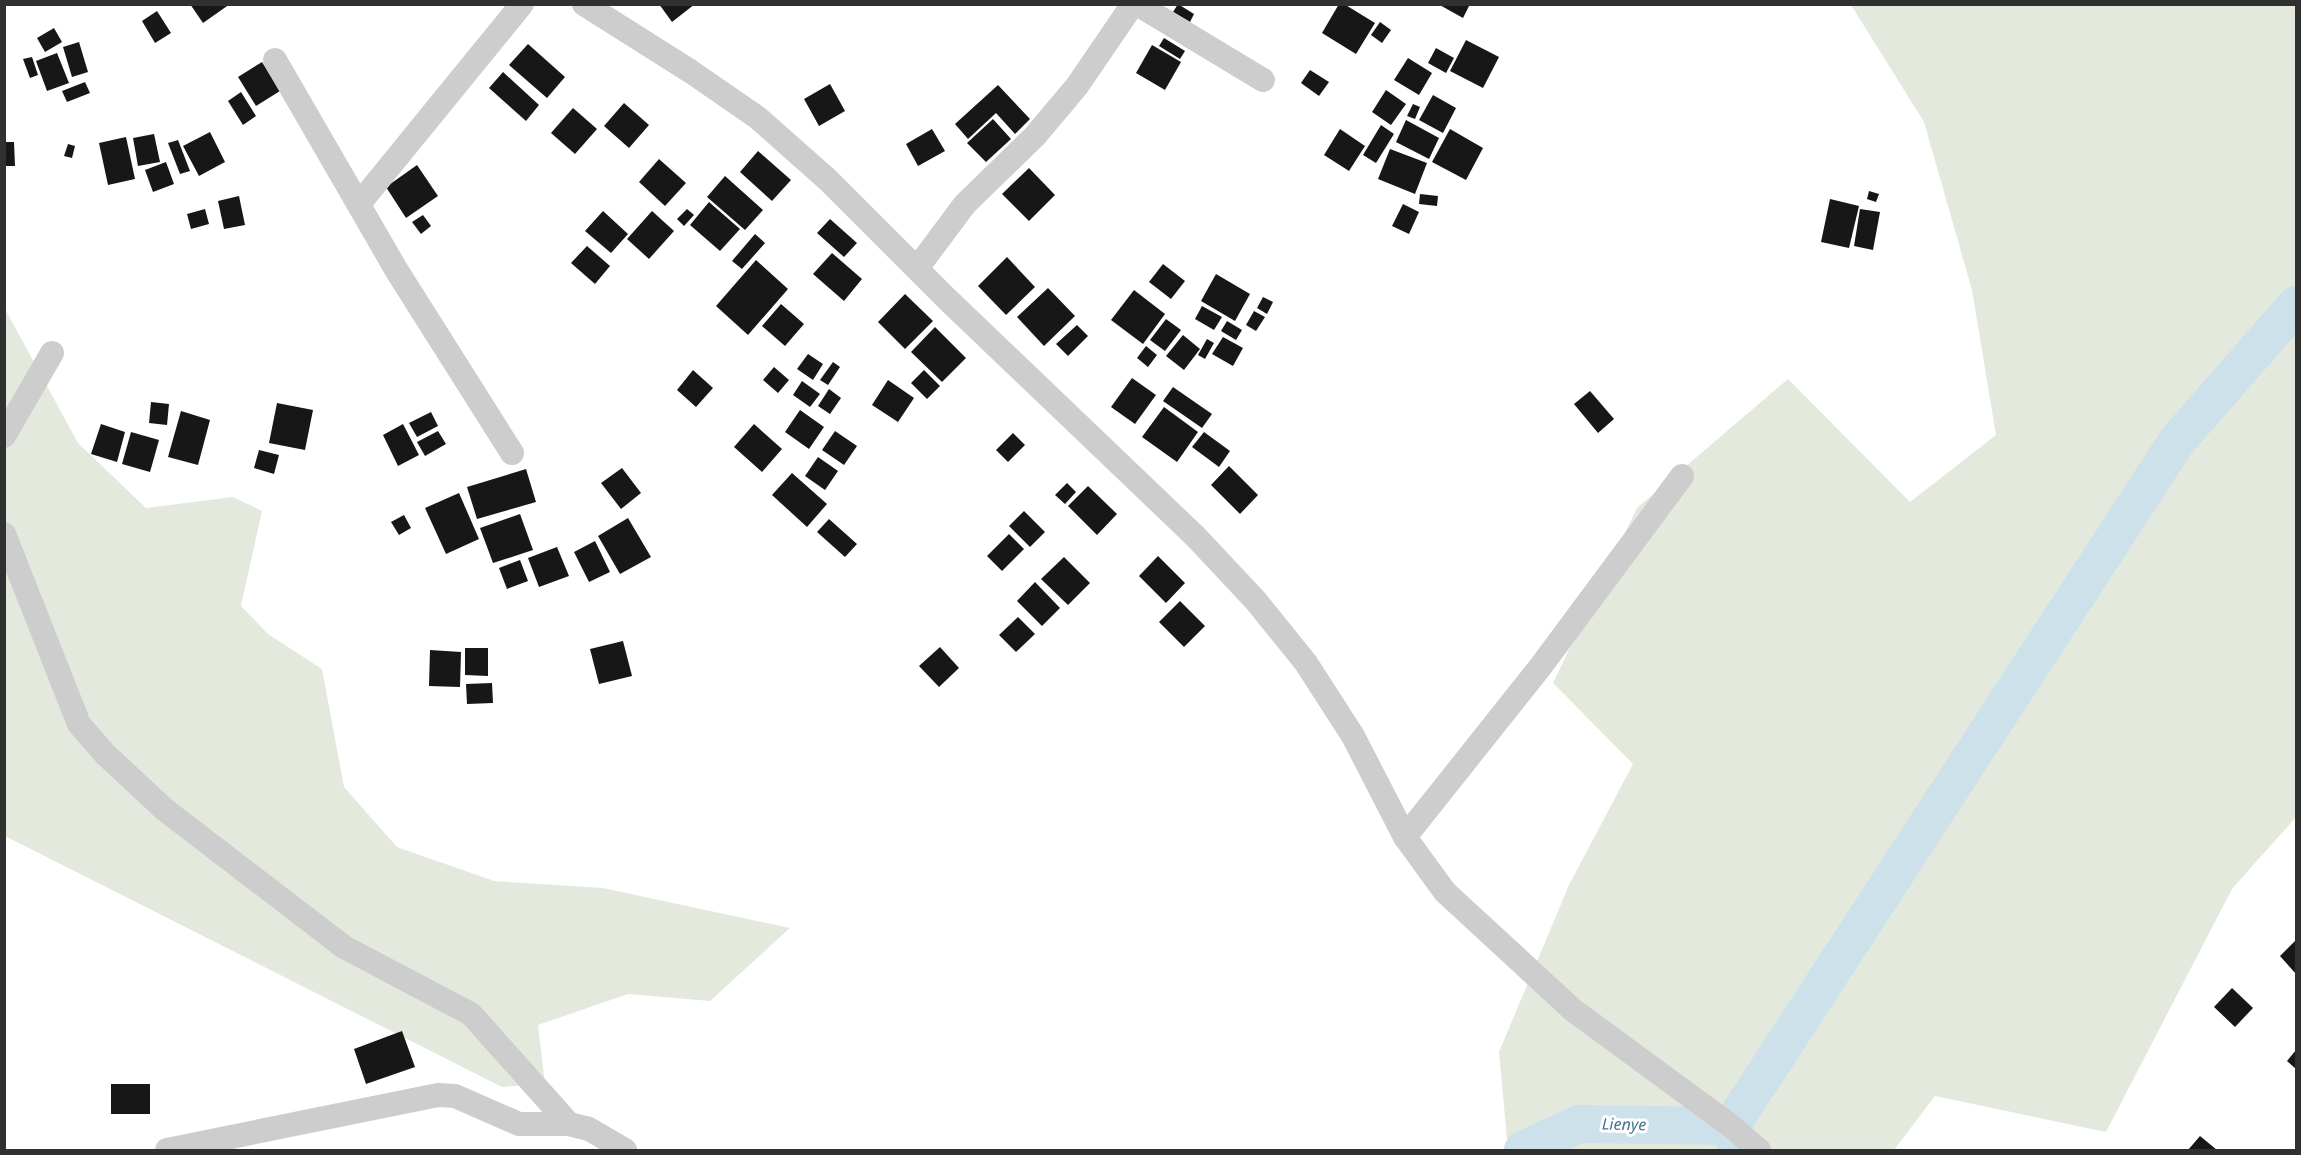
<svg xmlns="http://www.w3.org/2000/svg" width="2301" height="1155" viewBox="0 0 2301 1155" font-family="'Noto Sans',sans-serif">
	<style>
		.green { fill: #e4e9dd }
		.lines { fill: none; stroke-linecap: round; stroke-linejoin: round }
		.river { stroke: #cde1ea; stroke-width: 38 }
		.building { fill: #171717 }
		.minor { stroke: #cdcdcd; stroke-width: 24 }
		.labels { text-anchor: middle; stroke-width: 6; stroke-linejoin: round; paint-order: stroke }
		.water-label { font-size: 16px; font-style: italic; fill: #43758d; stroke: #fff }
	</style>
	<rect width="100%" height="100%" fill="#fff"/>
	<g class="green">
		<polygon points="1851,5 2296,5 2296,817 2232,889 2106,1132 1935,1096 1894,1150 1508,1150 1499,1052 1569,885 1633,764 1553,683 1637,508 1788,379 1910,502 1996,435 1972,290 1924,122"/>
		<polygon points="4,307 78,443 146,508 233,497 262,511 241,606 268,634 322,669 344,787 397,847 494,881 603,888 790,928 710,1001 628,994 538,1025 545,1084 502,1087 5,836"/>
	</g>
	<g class="lines">
		<g class="river">
			<polyline points="1523,1150 1579,1124 1731,1126"/>
			<polyline points="1737,1150 1731,1126 2177,441 2296,305"/>
		</g>
	</g>
	<g class="building">
		<polygon points="190,4 230,4 203,23"/>
		<polygon points="659,4 695,4 672,22"/>
		<polygon points="1178,4 1194,14 1190,22 1173,12"/>
		<polygon points="1339,4 1344,4 1375,23 1356,54 1322,33"/>
		<polygon points="1438,4 1470,4 1463,18"/>
		<polygon points="157,11 171,33 155,43 142,21"/>
		<polygon points="1380,22 1391,30 1382,43 1371,35"/>
		<polygon points="54,28 62,42 45,52 37,38"/>
		<polygon points="1164,38 1185,51 1180,59 1159,46"/>
		<polygon points="1466,40 1499,57 1483,88 1450,71"/>
		<polygon points="79,42 88,72 72,77 63,47"/>
		<polygon points="528,44 565,77 547,98 509,65"/>
		<polygon points="1152,45 1181,62 1165,90 1136,73"/>
		<polygon points="1436,48 1454,58 1446,73 1428,63"/>
		<polygon points="57,53 69,83 47,91 36,61"/>
		<polygon points="32,57 38,75 30,78 23,59"/>
		<polygon points="1408,58 1432,73 1419,95 1394,80"/>
		<polygon points="262,62 280,91 256,106 238,77"/>
		<polygon points="1310,70 1329,82 1319,96 1301,83"/>
		<polygon points="503,72 539,105 526,121 489,88"/>
		<polygon points="85,82 90,93 67,102 62,91"/>
		<polygon points="830,84 845,111 819,126 804,99"/>
		<polygon points="998,85 1030,119 1015,134 996,113 968,139 955,124"/>
		<polygon points="1386,90 1406,104 1391,125 1372,112"/>
		<polygon points="241,92 256,116 243,125 228,101"/>
		<polygon points="1433,95 1456,108 1443,133 1419,120"/>
		<polygon points="624,103 649,125 629,148 604,126"/>
		<polygon points="1413,104 1420,107 1415,119 1407,116"/>
		<polygon points="573,108 597,129 575,154 551,133"/>
		<polygon points="993,119 1011,139 986,162 967,143"/>
		<polygon points="1406,120 1439,138 1429,159 1396,142"/>
		<polygon points="1381,125 1394,134 1376,163 1363,155"/>
		<polygon points="932,129 945,151 918,166 906,144"/>
		<polygon points="1340,129 1365,146 1349,171 1324,155"/>
		<polygon points="1450,129 1483,148 1466,180 1432,162"/>
		<polygon points="210,132 225,162 199,176 183,146"/>
		<polygon points="154,134 160,162 138,166 133,138"/>
		<polygon points="126,137 135,179 108,185 99,143"/>
		<polygon points="178,140 190,171 180,174 168,143"/>
		<polygon points="4,142 14,142 15,166 4,166"/>
		<polygon points="68,144 75,146 72,158 64,156"/>
		<polygon points="1390,149 1427,163 1415,194 1378,179"/>
		<polygon points="758,151 791,180 772,201 740,172"/>
		<polygon points="659,159 686,183 665,206 639,182"/>
		<polygon points="166,162 174,184 153,192 145,170"/>
		<polygon points="417,165 438,196 406,218 386,187"/>
		<polygon points="1029,168 1055,195 1029,221 1002,194"/>
		<polygon points="725,176 763,210 745,230 707,197"/>
		<polygon points="1869,191 1879,194 1876,202 1867,199"/>
		<polygon points="1420,194 1438,196 1437,206 1419,204"/>
		<polygon points="239,196 245,225 224,229 218,201"/>
		<polygon points="1830,199 1859,206 1849,248 1821,242"/>
		<polygon points="709,202 740,229 720,251 690,225"/>
		<polygon points="1403,204 1419,212 1409,234 1392,226"/>
		<polygon points="205,209 209,224 191,229 187,214"/>
		<polygon points="687,209 694,215 684,226 677,219"/>
		<polygon points="1860,209 1880,212 1873,250 1854,246"/>
		<polygon points="603,211 628,234 611,253 585,231"/>
		<polygon points="652,211 674,231 649,259 627,239"/>
		<polygon points="423,215 431,226 421,234 412,222"/>
		<polygon points="830,219 857,243 844,257 817,233"/>
		<polygon points="755,234 765,243 742,269 732,261"/>
		<polygon points="587,246 610,266 595,284 571,263"/>
		<polygon points="832,253 862,279 844,301 813,274"/>
		<polygon points="1007,257 1035,287 1006,315 978,286"/>
		<polygon points="756,260 788,289 748,335 716,306"/>
		<polygon points="1163,264 1185,281 1171,299 1149,282"/>
		<polygon points="1216,274 1250,294 1235,321 1201,301"/>
		<polygon points="1048,288 1075,316 1044,346 1017,317"/>
		<polygon points="1134,290 1165,314 1143,344 1111,320"/>
		<polygon points="905,294 933,321 905,349 878,322"/>
		<polygon points="1263,297 1273,302 1267,314 1257,308"/>
		<polygon points="781,304 804,324 785,346 762,326"/>
		<polygon points="1202,306 1222,317 1214,330 1195,319"/>
		<polygon points="1254,311 1265,317 1256,331 1246,325"/>
		<polygon points="1166,319 1181,330 1165,351 1150,340"/>
		<polygon points="1227,321 1242,330 1236,340 1221,331"/>
		<polygon points="1077,325 1088,336 1068,356 1056,344"/>
		<polygon points="935,327 966,358 942,382 911,352"/>
		<polygon points="1183,335 1200,349 1184,370 1166,356"/>
		<polygon points="1223,337 1243,348 1233,366 1212,354"/>
		<polygon points="1207,339 1214,343 1205,359 1198,355"/>
		<polygon points="1146,346 1157,355 1148,367 1137,358"/>
		<polygon points="808,354 823,364 813,380 797,369"/>
		<polygon points="833,362 840,367 828,385 820,380"/>
		<polygon points="774,367 789,380 778,393 763,380"/>
		<polygon points="693,370 713,388 696,407 677,390"/>
		<polygon points="924,370 940,386 927,399 911,383"/>
		<polygon points="1132,378 1156,395 1135,424 1111,407"/>
		<polygon points="888,380 914,398 898,422 872,405"/>
		<polygon points="802,381 820,394 810,407 793,395"/>
		<polygon points="1173,387 1212,414 1202,428 1163,401"/>
		<polygon points="829,389 841,398 830,414 818,406"/>
		<polygon points="1590,391 1614,419 1598,433 1574,404"/>
		<polygon points="151,402 169,404 167,425 149,423"/>
		<polygon points="277,403 313,410 305,450 269,443"/>
		<polygon points="1164,407 1198,432 1177,462 1142,437"/>
		<polygon points="800,410 824,427 809,449 785,432"/>
		<polygon points="181,411 210,420 198,465 168,457"/>
		<polygon points="431,412 438,426 417,437 409,423"/>
		<polygon points="101,424 125,432 117,462 91,454"/>
		<polygon points="403,424 419,455 398,466 383,435"/>
		<polygon points="754,424 782,449 762,472 734,447"/>
		<polygon points="438,431 446,444 425,456 417,442"/>
		<polygon points="835,431 857,446 844,465 822,450"/>
		<polygon points="131,432 159,440 150,472 122,464"/>
		<polygon points="1204,432 1230,451 1219,467 1192,447"/>
		<polygon points="1013,433 1025,445 1008,462 996,450"/>
		<polygon points="259,450 279,455 274,474 254,468"/>
		<polygon points="818,457 838,471 825,490 805,476"/>
		<polygon points="1229,466 1258,495 1240,514 1211,485"/>
		<polygon points="622,468 641,493 621,509 601,483"/>
		<polygon points="526,469 536,502 477,519 467,487"/>
		<polygon points="792,473 827,504 807,527 772,495"/>
		<polygon points="1067,483 1076,492 1065,504 1055,495"/>
		<polygon points="1088,486 1117,514 1097,535 1068,506"/>
		<polygon points="459,493 479,539 446,554 425,508"/>
		<polygon points="1024,511 1045,532 1030,547 1009,526"/>
		<polygon points="520,514 533,550 493,563 480,528"/>
		<polygon points="404,515 411,528 399,535 391,522"/>
		<polygon points="628,518 651,557 620,574 598,536"/>
		<polygon points="829,519 857,544 845,557 817,532"/>
		<polygon points="1009,534 1024,549 1002,571 987,556"/>
		<polygon points="595,541 610,572 589,582 574,552"/>
		<polygon points="557,547 569,576 539,587 528,558"/>
		<polygon points="1158,556 1185,583 1166,603 1139,576"/>
		<polygon points="1064,557 1090,583 1068,605 1041,579"/>
		<polygon points="520,560 528,581 507,589 499,568"/>
		<polygon points="1035,582 1060,608 1042,626 1017,601"/>
		<polygon points="1180,601 1205,626 1184,647 1159,622"/>
		<polygon points="1018,617 1035,634 1016,652 999,635"/>
		<polygon points="623,641 632,676 599,684 590,649"/>
		<polygon points="940,647 959,668 939,687 919,666"/>
		<polygon points="465,648 488,648 488,676 465,675"/>
		<polygon points="430,650 461,652 460,687 429,686"/>
		<polygon points="492,683 493,703 467,704 466,684"/>
		<polygon points="2296,940 2296,974 2280,956"/>
		<polygon points="2232,988 2253,1008 2235,1027 2214,1007"/>
		<polygon points="402,1031 415,1067 366,1084 354,1049"/>
		<polygon points="2296,1050 2296,1069 2287,1061"/>
		<rect x="111" y="1084" width="39" height="30"/>
		<polygon points="2200,1136 2217,1150 2188,1150"/>
	</g>
	<g class="lines">
		<g class="minor">
			<polyline points="584,4 690,71 758,118 828,180 946,298 1196,537 1256,601 1306,663 1353,736 1405,837 1445,892 1573,1010 1731,1126 1759,1150"/>
			<polyline points="1137,4 1263,80"/>
			<polyline points="275,60 397,271 512,453"/>
			<polyline points="359,204 522,4"/>
			<polyline points="918,267 965,204 1035,136 1077,86 1133,4"/>
			<polyline points="4,436 52,353"/>
			<polyline points="4,534 79,724 105,754 164,809 344,947 471,1014 569,1124"/>
			<polyline points="1405,837 1541,666 1682,476"/>
			<polyline points="167,1150 438,1095 455,1096 519,1124 569,1124 589,1129 625,1150"/>
		</g>
	</g>
	<g class="labels">
		<g class="water-label">
			<text transform="translate(1624 1124) rotate(1)" y="6">Lienye</text>
		</g>
	</g>
	<rect width="2301" height="1155" fill="none" stroke="#303030" stroke-width="12"/>
</svg>
